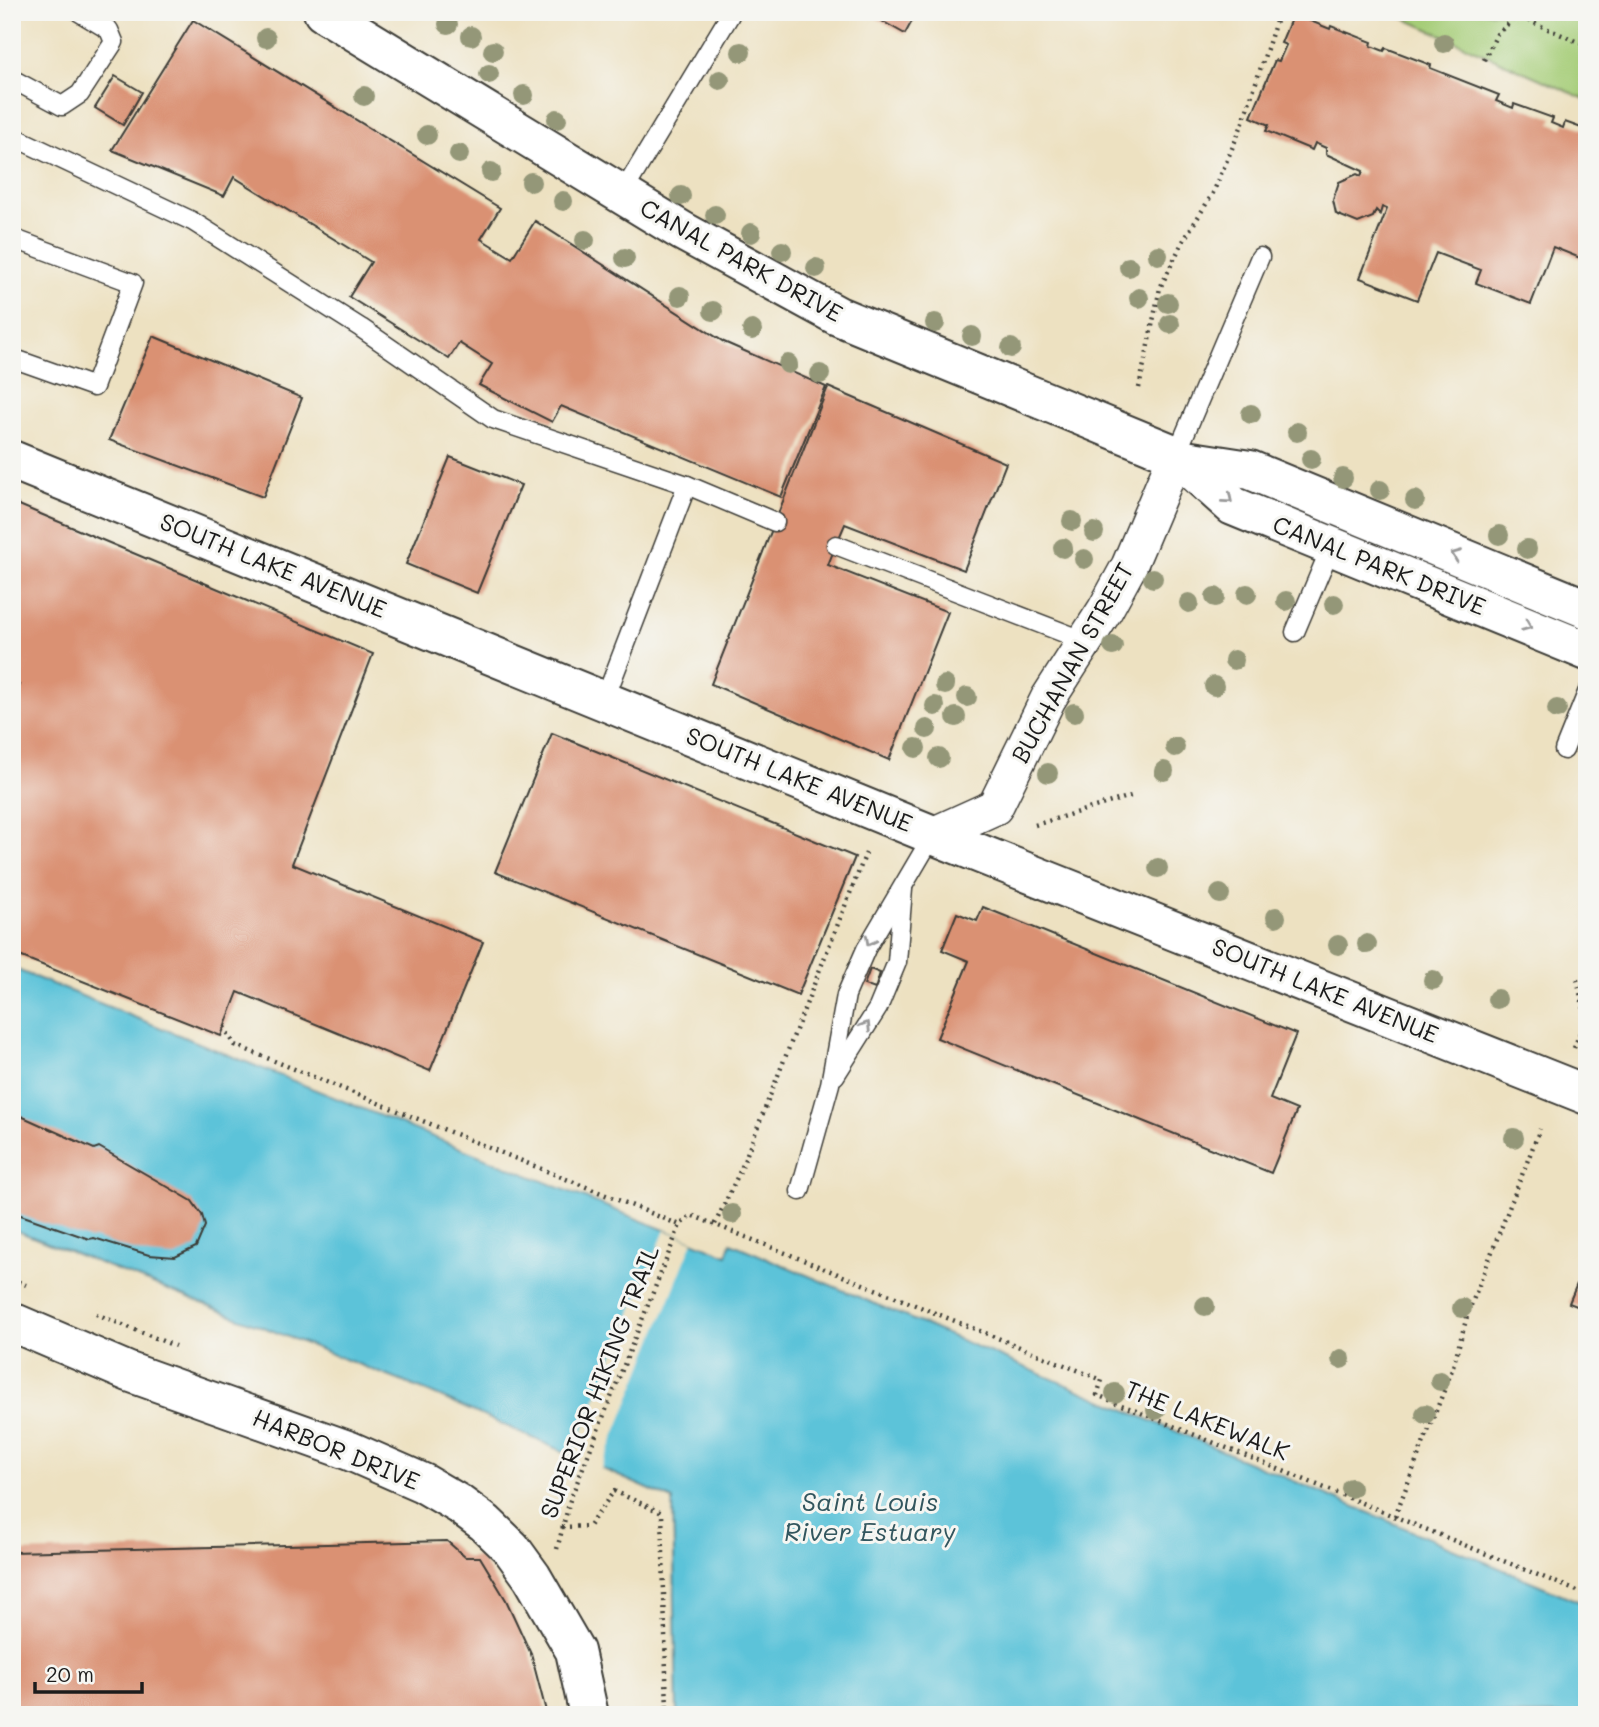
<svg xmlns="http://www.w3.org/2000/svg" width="1599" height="1727" viewBox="0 0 1599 1727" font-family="Mali,sans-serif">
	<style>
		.green { fill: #a6cd78; stroke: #61744a; stroke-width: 2 }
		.water { fill: #5cc3d9; stroke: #3c707a; stroke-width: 2 }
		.pier { fill: #ede1c1 }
		.building { fill: #da9173 }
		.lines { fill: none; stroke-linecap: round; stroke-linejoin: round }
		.service-casing { stroke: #3b3a35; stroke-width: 21 }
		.minor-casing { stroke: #3b3a35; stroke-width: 38 }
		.tertiary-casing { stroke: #3b3a35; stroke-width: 42 }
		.path { stroke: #3b3a35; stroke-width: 4.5; stroke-dasharray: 2 5; stroke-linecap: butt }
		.service { stroke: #fff; stroke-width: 18 }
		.minor { stroke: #fff; stroke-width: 35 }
		.tertiary { stroke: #fff; stroke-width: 38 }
		.tree { fill: #949778 }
		.oneway { stroke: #999 }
		.labels { text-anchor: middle; stroke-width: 6; stroke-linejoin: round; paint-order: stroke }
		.street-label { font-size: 24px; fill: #1c1c1c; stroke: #f6f6f2 }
		.water-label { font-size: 26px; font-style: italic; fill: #32565e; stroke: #f6f6f2 }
	</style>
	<rect width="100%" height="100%" fill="#f6f6f2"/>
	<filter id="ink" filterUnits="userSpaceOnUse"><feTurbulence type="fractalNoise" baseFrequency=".0143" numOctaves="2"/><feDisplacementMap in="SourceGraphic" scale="14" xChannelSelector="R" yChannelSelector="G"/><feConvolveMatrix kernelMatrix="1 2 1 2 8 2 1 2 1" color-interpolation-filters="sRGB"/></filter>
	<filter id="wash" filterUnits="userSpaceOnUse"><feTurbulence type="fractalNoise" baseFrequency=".00686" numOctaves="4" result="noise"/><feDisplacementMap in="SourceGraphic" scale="28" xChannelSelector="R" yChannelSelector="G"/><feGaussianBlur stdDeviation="1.57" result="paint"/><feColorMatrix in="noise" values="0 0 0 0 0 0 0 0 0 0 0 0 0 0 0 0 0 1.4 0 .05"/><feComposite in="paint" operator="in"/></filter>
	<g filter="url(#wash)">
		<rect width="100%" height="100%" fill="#ede1c1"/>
		<polygon class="green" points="1390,12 1587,12 1587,100"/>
		<polygon class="water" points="12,968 727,1255 731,1243 1587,1605 1587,1715 677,1715 673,1500 429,1392 12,1229"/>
		<polygon class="pier" points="665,1230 693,1241 600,1472 571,1459"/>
		<g id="blocks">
			<g class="building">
				<polygon points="866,12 917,12 905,34"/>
				<polygon points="1293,14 1330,29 1331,26 1372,42 1371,46 1384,51 1386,48 1431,65 1430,68 1499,95 1496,101 1513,108 1514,104 1553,118 1551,123 1563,128 1565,122 1587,130 1587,255 1582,253 1580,258 1553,247 1531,304 1476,283 1481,270 1436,253 1417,300 1360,278 1387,209 1382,207 1380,214 1376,210 1373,217 1358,223 1336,214 1333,200 1339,182 1357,174 1361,176 1363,171 1326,154 1326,148 1315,143 1312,150 1266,131 1269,125 1251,117 1275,60 1279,61 1286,45 1281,43"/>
				<polygon points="193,20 500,208 481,239 512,258 535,221 724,342 826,387 781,497 561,406 552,422 479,385 492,364 459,343 449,359 349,297 371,262 234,177 224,196 112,150"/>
				<polygon points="115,76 142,92 123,125 95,108"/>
				<polygon points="153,336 302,398 263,497 109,440"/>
				<polygon points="828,387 1006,463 964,570 845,524 836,545 828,565 948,612 889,760 711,684"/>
				<polygon points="450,457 521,485 477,593 406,564"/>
				<polygon points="12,502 373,654 292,864 483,942 430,1071 238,992 221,1036 12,953 12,701 19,685 12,683"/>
				<polygon points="552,733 855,857 798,995 495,872"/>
				<polygon points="983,907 1296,1034 1270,1099 1297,1110 1271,1173 937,1038 969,961 942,950 957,913 977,921"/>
				<polygon points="870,969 880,973 875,989 864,985"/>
				<polygon points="12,1112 94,1149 99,1147 192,1201 202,1215 205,1226 196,1247 175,1257 149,1255 94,1238 89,1239 12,1212"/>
				<polygon points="1587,1260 1587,1310 1569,1303"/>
				<polygon points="447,1541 465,1557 480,1557 506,1600 531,1654 547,1715 12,1715 12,1552"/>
			</g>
		</g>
	</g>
	<g filter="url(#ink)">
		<use href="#blocks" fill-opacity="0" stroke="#3b3a35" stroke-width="2"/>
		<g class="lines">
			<defs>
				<g id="service">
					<polyline points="12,79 62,106 80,94 114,42 109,30 79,12"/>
					<polyline points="12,136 192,221 361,328 493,419 687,485 604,701"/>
					<polyline points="622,194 730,15"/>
					<polyline points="12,238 133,283 94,387 12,358"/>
					<polyline points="1176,455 1260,257"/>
					<polyline points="687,485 775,522"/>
					<polyline points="836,545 1085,641"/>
					<polyline points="1295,632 1333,542"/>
					<polyline points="1564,750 1587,693"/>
					<polyline points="835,1076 878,1008 897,962 903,889"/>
					<polyline points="800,1191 830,1084 846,995 866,949 933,835"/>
				</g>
				<polyline id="minor" points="933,835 995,807 1048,699 1105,610 1129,566 1176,455"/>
				<g id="tertiary">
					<polyline points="323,12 682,231 838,316 1176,455 1233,506 1587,651"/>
					<polyline points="12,460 933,835 1587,1095"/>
					<polyline points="1185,460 1250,470 1587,609"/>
					<polyline points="12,1322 129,1372 350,1451 423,1483 459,1504 485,1523 511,1548 532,1577 575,1651 589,1715"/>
				</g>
			</defs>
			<use href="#service" class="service-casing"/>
			<use href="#minor" class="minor-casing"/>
			<use href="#tertiary" class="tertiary-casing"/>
			<g class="path">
				<polyline points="1509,12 1587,46"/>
				<polyline points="1484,60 1497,34 1521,12"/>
				<polyline points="1139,388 1160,288 1182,243 1213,193 1242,125 1279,12"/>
				<polyline points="1035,825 1131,796"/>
				<polyline points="224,1027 235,1045 680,1225"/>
				<polyline points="1574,1048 1586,1018 1576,976"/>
				<polyline points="715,1224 741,1169 866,853"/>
				<polyline points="12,1279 26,1285"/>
				<polyline points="96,1314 175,1346"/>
				<polyline points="1395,1516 1452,1370 1468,1313 1540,1129"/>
				<polyline points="562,1527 589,1526 614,1491 662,1513 667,1715"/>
				<polyline points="557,1549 570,1500 680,1225 691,1215 1102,1380 1097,1395 1587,1595"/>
			</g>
			<use href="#service" class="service"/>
			<use href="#minor" class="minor"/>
			<use href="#tertiary" class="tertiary"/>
		</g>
		<g class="tree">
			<circle cx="448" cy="24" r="10"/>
			<circle cx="471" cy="36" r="10"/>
			<circle cx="266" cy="38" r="10"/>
			<circle cx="1444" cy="43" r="10"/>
			<circle cx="493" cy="51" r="10"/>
			<circle cx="741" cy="52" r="10"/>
			<circle cx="489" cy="74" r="10"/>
			<circle cx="720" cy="80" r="10"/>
			<circle cx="524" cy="95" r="10"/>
			<circle cx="364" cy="96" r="10"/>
			<circle cx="557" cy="119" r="10"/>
			<circle cx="427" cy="135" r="10"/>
			<circle cx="459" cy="154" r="10"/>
			<circle cx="491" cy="172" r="10"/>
			<circle cx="531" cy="182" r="10"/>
			<circle cx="681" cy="196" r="10"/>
			<circle cx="563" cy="201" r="10"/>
			<circle cx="715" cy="215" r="10"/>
			<circle cx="751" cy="233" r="10"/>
			<circle cx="585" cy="240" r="10"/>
			<circle cx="782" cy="251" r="10"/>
			<circle cx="1158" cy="255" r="10"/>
			<circle cx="625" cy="258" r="10"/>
			<circle cx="1129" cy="267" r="10"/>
			<circle cx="816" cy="268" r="10"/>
			<circle cx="680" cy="296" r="10"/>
			<circle cx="1139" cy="298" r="10"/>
			<circle cx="1168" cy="303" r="10"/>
			<circle cx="713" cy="311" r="10"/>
			<circle cx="935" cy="323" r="10"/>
			<circle cx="1170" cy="324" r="10"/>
			<circle cx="752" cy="330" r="10"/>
			<circle cx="972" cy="336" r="10"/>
			<circle cx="1011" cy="348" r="10"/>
			<circle cx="788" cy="364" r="10"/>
			<circle cx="820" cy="374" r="10"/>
			<circle cx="1251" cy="414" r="10"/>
			<circle cx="1297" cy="432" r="10"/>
			<circle cx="1311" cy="459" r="10"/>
			<circle cx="1343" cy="478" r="10"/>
			<circle cx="1380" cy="490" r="10"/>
			<circle cx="1415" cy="500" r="10"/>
			<circle cx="1072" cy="521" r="10"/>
			<circle cx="1094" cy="532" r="10"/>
			<circle cx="1499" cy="535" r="10"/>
			<circle cx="1063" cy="548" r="10"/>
			<circle cx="1527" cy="549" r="10"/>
			<circle cx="1084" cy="559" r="10"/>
			<circle cx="1153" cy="578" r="10"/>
			<circle cx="1247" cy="594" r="10"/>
			<circle cx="1215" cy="597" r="10"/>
			<circle cx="1286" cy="601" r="10"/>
			<circle cx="1189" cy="603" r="10"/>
			<circle cx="1334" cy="604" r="10"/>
			<circle cx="1113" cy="646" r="10"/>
			<circle cx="1234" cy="660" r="10"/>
			<circle cx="945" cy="685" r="10"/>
			<circle cx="1214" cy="686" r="10"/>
			<circle cx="967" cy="697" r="10"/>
			<circle cx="935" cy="706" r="10"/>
			<circle cx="1557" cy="709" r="10"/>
			<circle cx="1074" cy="713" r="10"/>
			<circle cx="956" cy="717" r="10"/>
			<circle cx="927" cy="729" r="10"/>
			<circle cx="1175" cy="747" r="10"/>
			<circle cx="916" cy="748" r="10"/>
			<circle cx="939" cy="758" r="10"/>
			<circle cx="1164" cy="771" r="10"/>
			<circle cx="1048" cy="773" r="10"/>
			<circle cx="1158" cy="868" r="10"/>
			<circle cx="1220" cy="894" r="10"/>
			<circle cx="1276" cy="917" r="10"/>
			<circle cx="1367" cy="944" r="10"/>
			<circle cx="1338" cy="945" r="10"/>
			<circle cx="1433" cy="980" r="10"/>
			<circle cx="1497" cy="999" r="10"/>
			<circle cx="1514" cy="1138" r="10"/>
			<circle cx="732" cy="1214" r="10"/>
			<circle cx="1205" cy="1306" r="10"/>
			<circle cx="1462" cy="1308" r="10"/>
			<circle cx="1341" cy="1359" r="10"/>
			<circle cx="1440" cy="1381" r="10"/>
			<circle cx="1115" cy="1393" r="10"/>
			<circle cx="1156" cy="1410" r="10"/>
			<circle cx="1425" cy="1414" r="10"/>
			<circle cx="1351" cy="1488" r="10"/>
		</g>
		<defs><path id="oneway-chevron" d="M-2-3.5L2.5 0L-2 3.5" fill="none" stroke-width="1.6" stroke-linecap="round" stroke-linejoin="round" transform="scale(1.75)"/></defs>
		<g class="oneway">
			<use href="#oneway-chevron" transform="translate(1228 499) rotate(40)"/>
			<use href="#oneway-chevron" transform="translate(1456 555) rotate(-158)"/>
			<use href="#oneway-chevron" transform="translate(1527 626) rotate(22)"/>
			<use href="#oneway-chevron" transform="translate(870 941) rotate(118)"/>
			<use href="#oneway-chevron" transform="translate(866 1026) rotate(-58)"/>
		</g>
	</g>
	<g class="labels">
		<g class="street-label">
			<text transform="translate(741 261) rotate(29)" y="8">CANAL PARK DRIVE</text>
			<text transform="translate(273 566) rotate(22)" y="8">SOUTH LAKE AVENUE</text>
			<text transform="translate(1379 566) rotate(22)" y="8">CANAL PARK DRIVE</text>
			<text transform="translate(1073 663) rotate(-61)" y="8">BUCHANAN STREET</text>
			<text transform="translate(799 780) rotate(22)" y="8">SOUTH LAKE AVENUE</text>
			<text transform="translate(1325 991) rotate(22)" y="8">SOUTH LAKE AVENUE</text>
			<text transform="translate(600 1382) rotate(-69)" y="8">SUPERIOR HIKING TRAIL</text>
			<text transform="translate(1207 1421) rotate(22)" y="8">THE LAKEWALK</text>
			<text transform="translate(336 1450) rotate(22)" y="8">HARBOR DRIVE</text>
		</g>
		<g class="water-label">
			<text x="870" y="1511">Saint Louis<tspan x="870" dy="30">River Estuary</tspan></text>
		</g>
	</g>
	<rect width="1599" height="1727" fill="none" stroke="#f6f6f2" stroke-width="42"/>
	<path d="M35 1682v10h107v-10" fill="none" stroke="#1c1c1c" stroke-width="3.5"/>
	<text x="46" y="1682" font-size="21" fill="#1c1c1c" stroke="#f6f6f2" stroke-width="5" paint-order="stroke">20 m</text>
</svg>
